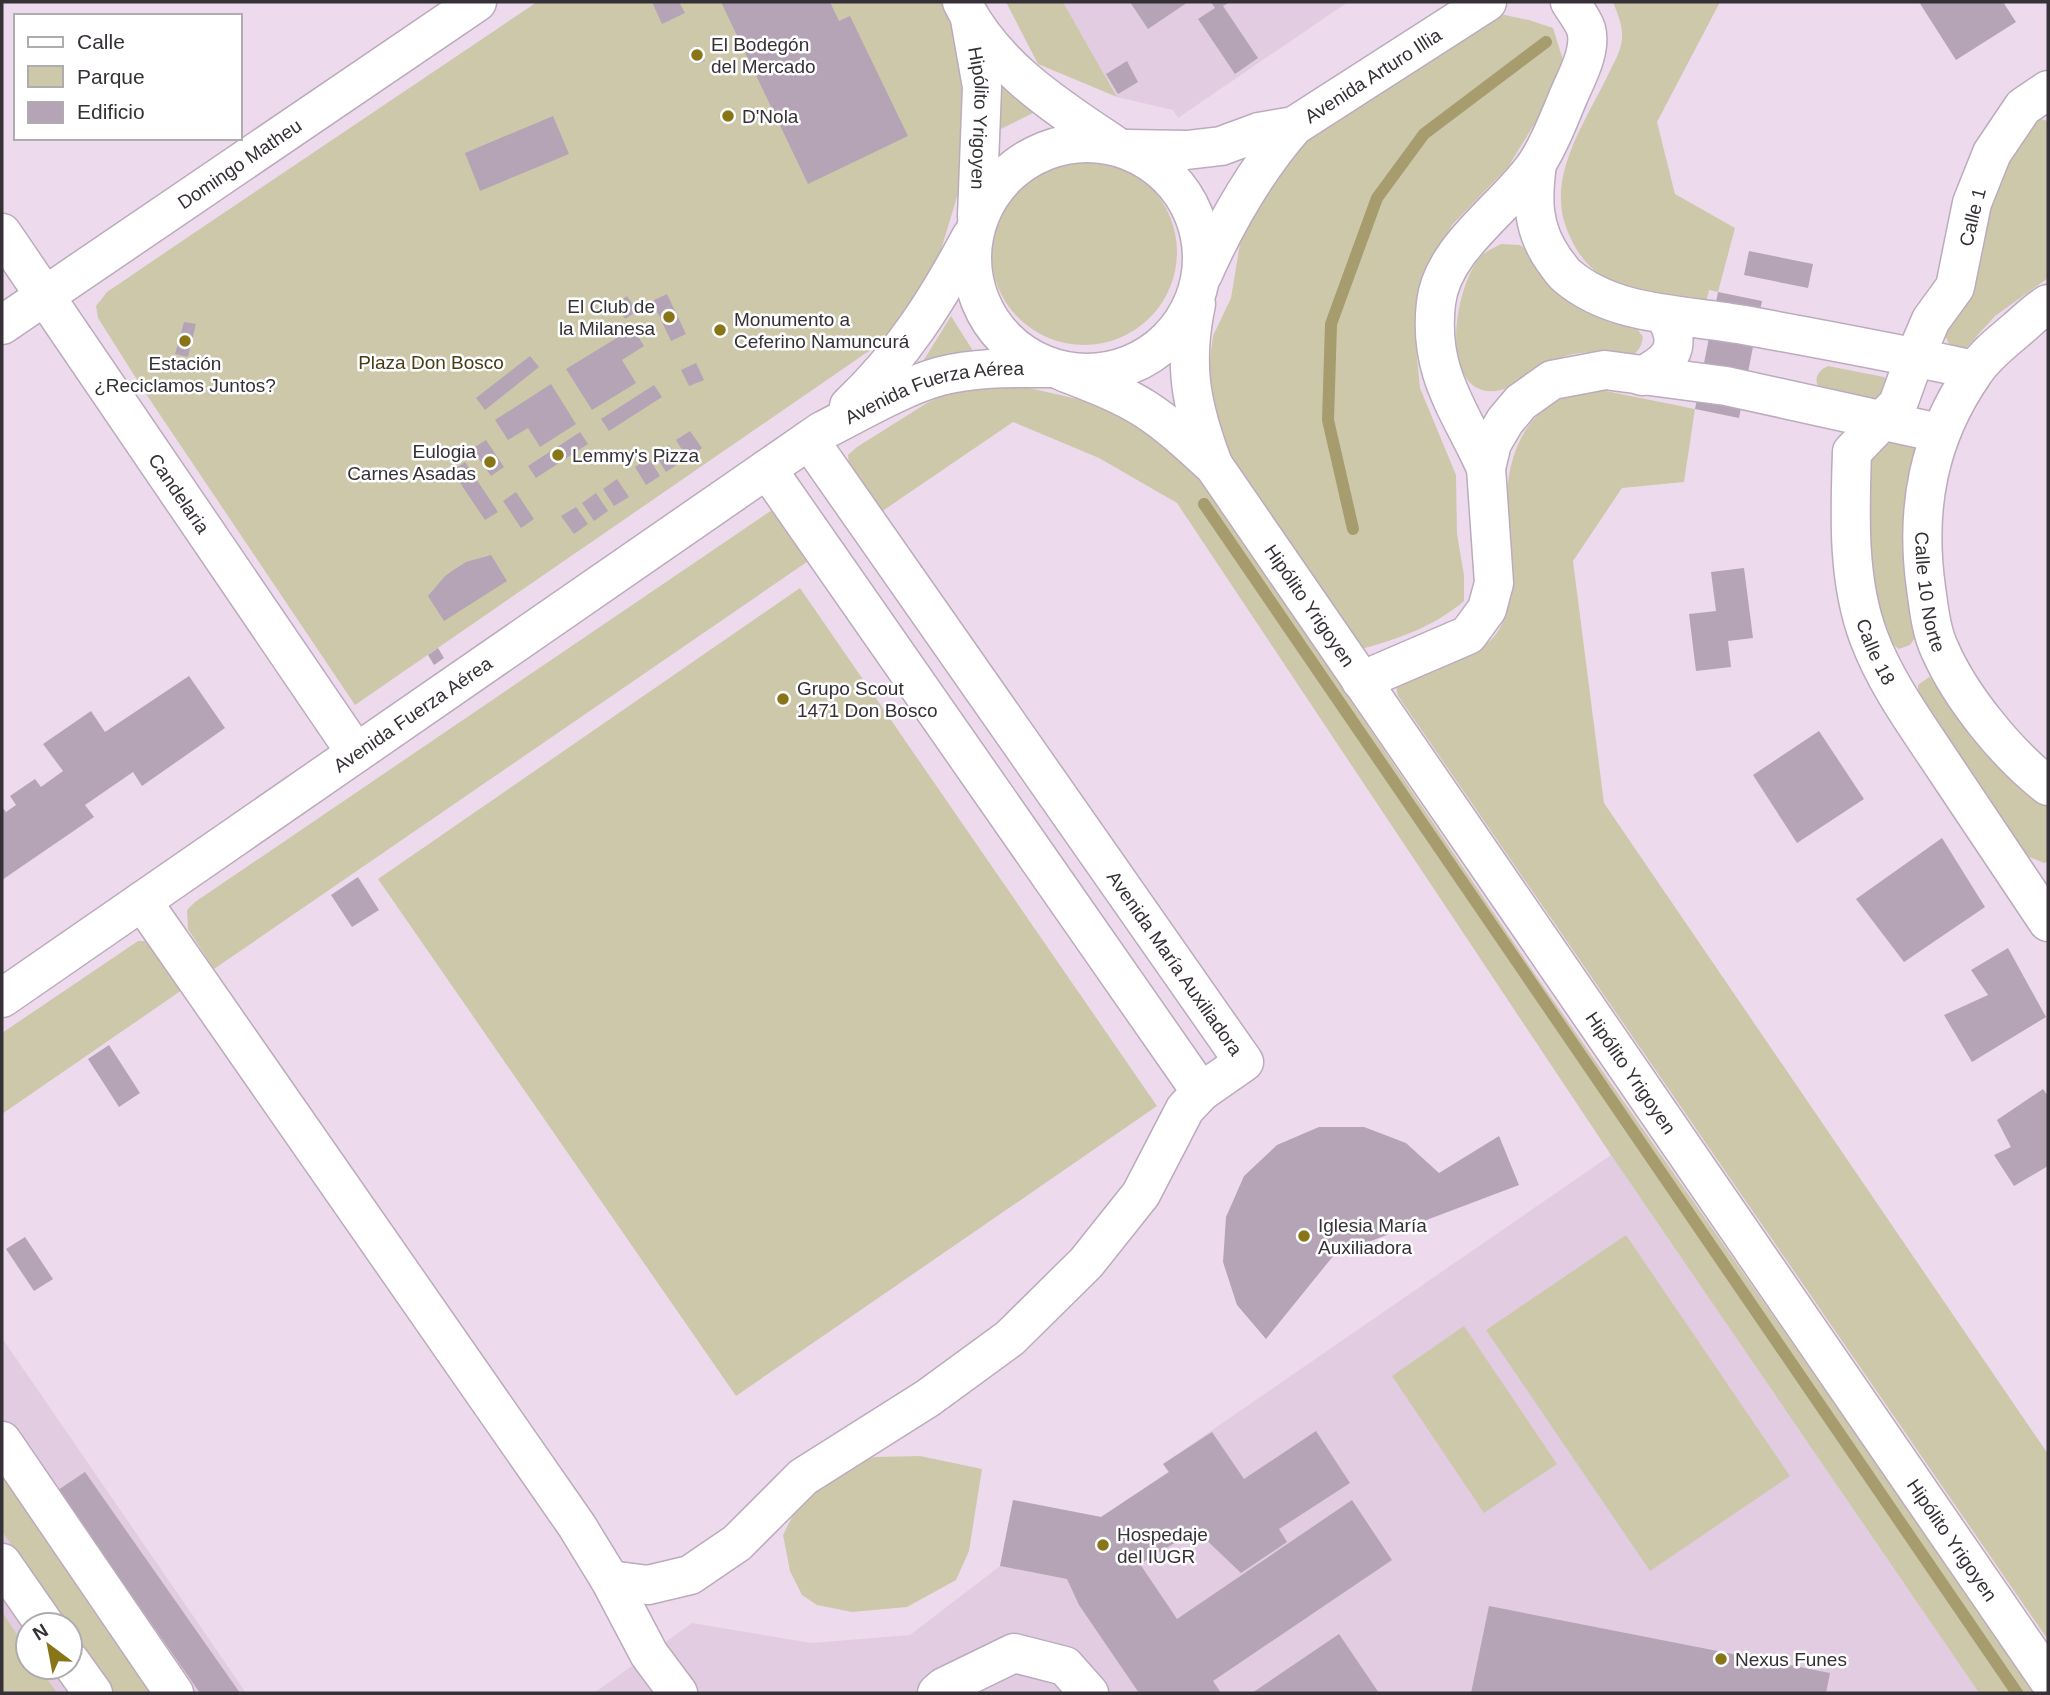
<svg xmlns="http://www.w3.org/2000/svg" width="2050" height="1695" viewBox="0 0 2050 1695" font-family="Arial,sans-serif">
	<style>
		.built { fill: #e2cce2; fill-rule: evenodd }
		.green { fill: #cec8ab }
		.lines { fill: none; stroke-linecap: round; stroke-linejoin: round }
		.stream { stroke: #a69c6d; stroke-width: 12 }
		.building { fill: #b5a4b5 }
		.minor-casing { stroke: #bcabbc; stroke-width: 41 }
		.major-casing { stroke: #bcabbc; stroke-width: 41 }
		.minor { stroke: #fff; stroke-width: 38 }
		.major { stroke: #fff; stroke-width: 38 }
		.poi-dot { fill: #877518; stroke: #fff; stroke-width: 2.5 }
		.labels { text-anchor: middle; stroke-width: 5; stroke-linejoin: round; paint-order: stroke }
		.poi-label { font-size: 19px; fill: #363037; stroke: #fff; text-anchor: start }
		.street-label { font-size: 19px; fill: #363037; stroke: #fff }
		.park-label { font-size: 19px; fill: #443c15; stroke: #fff }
	</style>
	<rect width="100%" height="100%" fill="#eddbed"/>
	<g class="built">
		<polygon points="1063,2 1348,2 1178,118 1173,110 1117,97"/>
		<polygon points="1611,1155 1979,1693 594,1693 692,1623 811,1643 910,1635 1000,1566 1013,1500 1101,1517 1168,1472 1163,1464"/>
		<path d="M 2,1338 L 246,1693 L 2,1693 ZM 28,1625 L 70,1625 L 70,1667 L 28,1667 Z"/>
	</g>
	<g class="green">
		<polygon points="537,2 942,2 953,28 967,72 960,187 928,293 883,362 875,348 866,353 355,705 146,394 98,318 96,306 107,292 188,237"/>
		<polygon points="1006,2 1063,2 1117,97 1038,64"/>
		<path d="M 1613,2 L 1720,2 L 1657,122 L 1675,194 L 1735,228 L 1718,292 L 1709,290 L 1706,303 C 1645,293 1590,294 1566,227 C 1547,176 1585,122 1607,77 C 1612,66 1622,50 1622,38 C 1623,25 1617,13 1613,2 Z"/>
		<path d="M 1500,14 L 1529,20 L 1553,28 L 1563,60 L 1543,110 L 1508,167 L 1452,225 L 1424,278 L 1415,337 L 1420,388 L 1456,475 L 1457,534 L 1464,575 L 1464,601 C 1435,626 1398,639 1362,649 L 1224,451 L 1211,410 L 1208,375 L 1213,336 L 1231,298 L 1244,219 L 1296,147 Z"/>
		<polygon points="998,79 1039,110 995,132"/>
		<polygon points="2033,117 2048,121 2048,278 1995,316 1965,349 1950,346 1943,331 1989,192"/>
		<circle cx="1084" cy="252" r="93"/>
		<path d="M 1501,244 L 1520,245 L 1535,255 L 1581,306 L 1603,319 L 1638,330 L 1643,337 C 1639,365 1616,355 1596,353 C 1588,352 1577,353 1569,355 C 1542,362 1514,395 1487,391 C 1437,383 1457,280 1482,255 C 1487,251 1495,247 1501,244 Z"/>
		<polygon points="951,316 975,354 922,363"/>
		<path d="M 1828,366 L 1884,377 L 1890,385 L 1884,402 L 1821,392 C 1813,380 1816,372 1828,366 Z"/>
		<polygon points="982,388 1029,388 1100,404 1153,432 1191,468 1225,514 1539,980 2036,1693 1979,1693 1611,1155 1177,503 1099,458 1013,422 881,512 849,464 848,455 857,447 927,403 951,392"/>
		<path d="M 1601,390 L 1695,409 L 1684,482 L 1622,488 L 1573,561 L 1604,803 L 2048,1454 L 2048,1640 L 1398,696 L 1396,687 C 1427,662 1480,666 1501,626 C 1518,593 1508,556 1507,521 C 1504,468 1517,412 1574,394 C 1582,391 1592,391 1601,390 Z"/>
		<polygon points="1891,437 1912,443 1917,459 1919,632 1910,645 1899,649 1887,640 1874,586 1868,533 1868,488 1872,451"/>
		<polygon points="784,509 817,555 214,969 188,929 187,910 195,902 772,510"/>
		<polygon points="800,588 1157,1106 736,1396 378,879"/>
		<polygon points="1929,677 1942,684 2032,796 2048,806 2048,861 2044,863 2022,854 1918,699 1918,685"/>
		<polygon points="138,941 147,941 182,990 2,1114 2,1033"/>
		<polygon points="1626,1235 1790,1476 1650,1571 1486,1330"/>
		<polygon points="1464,1326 1557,1464 1484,1513 1392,1376"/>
		<polygon points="920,1456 982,1469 969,1551 956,1580 907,1607 852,1612 817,1605 802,1595 790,1571 783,1535 798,1505 830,1477 874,1457"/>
		<polygon points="2,1475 155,1693 112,1693 70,1631 70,1625 66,1625 2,1531"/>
		<polygon points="2,1612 28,1651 28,1667 39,1667 57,1693 2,1693"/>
	</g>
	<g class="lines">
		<g class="stream">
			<polyline points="1204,504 2017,1693"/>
			<polyline points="1353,529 1328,420 1331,324 1377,198 1424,134 1546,42"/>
		</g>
	</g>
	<g class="building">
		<polygon points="652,2 679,2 685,13 662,24"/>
		<polygon points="721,2 830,2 839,21 850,16 908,136 808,184"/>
		<polygon points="1130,2 1188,2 1148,29"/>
		<polygon points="1211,2 1230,2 1223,6 1258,58 1235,74 1198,19 1215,8"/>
		<polygon points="1919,2 2003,2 2016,22 1956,60"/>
		<polygon points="698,46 705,61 696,64 691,49"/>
		<polygon points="1127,61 1138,82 1118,94 1106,74"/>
		<polygon points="733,108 737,116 722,123 719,115"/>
		<polygon points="553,116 569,154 480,191 465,153"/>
		<polygon points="1749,251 1813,264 1808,288 1744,275"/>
		<polygon points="1718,292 1762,301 1739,418 1695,409"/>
		<polygon points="667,294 686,334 671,341 652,301"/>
		<polygon points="627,296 637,311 625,319 616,303"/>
		<polygon points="184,322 196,324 188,357 175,354"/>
		<polygon points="633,328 644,346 622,360 636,383 592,410 566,369"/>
		<polygon points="530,356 539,367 485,410 476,398"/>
		<polygon points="696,363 704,380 689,386 681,370"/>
		<polygon points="551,384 576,424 540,447 528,428 508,440 495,420"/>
		<polygon points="654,385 662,397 609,431 601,419"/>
		<polygon points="690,431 702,448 687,458 676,440"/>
		<polygon points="580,432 588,444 536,478 528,466"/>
		<polygon points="486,440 504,467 491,476 472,449"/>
		<polygon points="669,445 681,462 666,472 655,454"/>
		<polygon points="649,458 660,476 646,485 635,467"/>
		<polygon points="465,462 498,512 485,520 452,471"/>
		<polygon points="617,479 629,497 614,506 603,489"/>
		<polygon points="516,492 534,519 521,528 503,501"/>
		<polygon points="596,493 608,511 594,521 582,503"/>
		<polygon points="576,507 588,524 574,534 561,516"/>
		<polygon points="491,555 507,581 444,621 428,596 445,576 455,569 466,562"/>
		<polygon points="1744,568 1753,638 1728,641 1731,667 1696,671 1689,614 1716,611 1711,572"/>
		<polygon points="438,648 444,658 434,665 428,655"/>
		<polygon points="189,676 225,728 142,786 133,772 85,805 94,817 2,880 2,807 6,812 16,805 10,796 35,779 41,787 63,771 43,744 91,711 105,732"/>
		<polygon points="1819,731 1864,799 1797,843 1753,775"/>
		<polygon points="1942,838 1985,907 1904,962 1856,899"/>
		<polygon points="358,877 379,910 352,927 331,895"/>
		<polygon points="2008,948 2046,1017 1972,1062 1944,1015 1988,995 1971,970"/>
		<polygon points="109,1045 140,1093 119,1107 88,1059"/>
		<polygon points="2043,1089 2048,1096 2048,1166 2014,1186 1994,1155 2011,1147 1997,1120"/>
		<polygon points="1319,1127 1364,1127 1406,1143 1439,1173 1499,1136 1519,1185 1334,1255 1266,1339 1237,1305 1223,1262 1226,1217 1244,1176 1277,1145"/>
		<polygon points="25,1237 53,1279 34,1291 6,1249"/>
		<polygon points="1316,1431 1350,1483 1279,1529 1287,1542 1241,1573 1196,1530 1140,1564 1177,1619 1352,1500 1392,1560 1213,1681 1221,1693 1139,1693 1079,1605 1067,1579 1000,1566 1013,1500 1101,1517 1169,1472 1163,1464 1212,1432 1244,1479"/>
		<polygon points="85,1472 240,1693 200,1693 58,1490"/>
		<polygon points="1489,1606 1830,1673 1826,1693 1471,1693"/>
		<polygon points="1339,1634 1379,1693 1252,1693"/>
	</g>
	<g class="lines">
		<defs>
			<g id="minor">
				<path id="s1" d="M 2048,90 L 2023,107 L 1992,153 L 1972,203 L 1955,287 L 1931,320 L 1915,357 L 1898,404 L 1852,452 C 1850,513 1847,580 1869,638 C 1887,686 1919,728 1947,771 C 1981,821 2014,872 2048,922"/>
				<path d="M 1537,164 C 1532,200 1532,229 1554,260 C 1558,265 1562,272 1567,276 C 1615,317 1685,314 1744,325 C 1821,339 1898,353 1974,370"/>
				<path id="s2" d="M 2,233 L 356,753"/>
				<path id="s3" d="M 2048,304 C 2036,311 2026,322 2015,331 C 2001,343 1984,356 1974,372 C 1928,438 1915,509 1926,588 C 1929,609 1931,631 1940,650 C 1961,698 2007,754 2048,786"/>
				<path id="s4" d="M 2,325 L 477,2"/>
				<path d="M 1642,376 C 1673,360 1683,345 1664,314"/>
				<path d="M 1486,468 C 1459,408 1428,373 1436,303 C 1442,247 1509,206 1537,163 C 1551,142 1559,118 1569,95 C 1577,76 1592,50 1586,29 C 1583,20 1575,10 1570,2"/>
				<polyline points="767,469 1201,1092"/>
				<polyline points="1361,681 1468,635 1487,609 1494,583 1486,468 1492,443 1505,421 1521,402 1552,380 1605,370 1726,386 1939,433"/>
				<polyline points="142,901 577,1526 610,1580 649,1654 678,1693"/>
				<polyline points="2,1441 174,1693"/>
				<polyline points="2,1563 45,1625"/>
				<polyline points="610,1580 648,1585 690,1575 737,1543 803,1477 928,1398 1010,1338 1086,1263 1141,1194 1185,1109 1201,1092 1244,1062 809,440"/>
				<polyline points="70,1661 93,1693"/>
				<polyline points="937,1693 944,1687 1014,1653 1065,1666 1089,1693"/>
			</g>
			<g id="major">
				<path d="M 962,2 C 993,66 1056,106 1113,144"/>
				<path id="s5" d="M 970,19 L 982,87 L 977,216"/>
				<circle cx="1087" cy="258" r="115"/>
				<polyline points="1128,149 1187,150 1221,146 1259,132 1294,126"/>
				<path id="s6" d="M 1203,274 C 1227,220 1255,171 1294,126 L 1487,2"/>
				<path d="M 1196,304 C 1183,365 1191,406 1213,464"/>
				<path id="s7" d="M 1064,372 C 1092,383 1120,393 1145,409 C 1170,425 1192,446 1214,466 L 2048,1679"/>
				<path d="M 849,406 C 903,355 936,302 971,237"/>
				<path id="s8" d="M 2,998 L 822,431 C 858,413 903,386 941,376 C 977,367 1013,368 1050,368"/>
			</g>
		</defs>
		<use href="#minor" class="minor-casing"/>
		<use href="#major" class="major-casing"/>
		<use href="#minor" class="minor"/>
		<use href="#major" class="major"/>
	</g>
	<g class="poi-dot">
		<circle cx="697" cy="55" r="7"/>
		<circle cx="728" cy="116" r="7"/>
		<circle cx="669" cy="317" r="7"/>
		<circle cx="720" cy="330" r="7"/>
		<circle cx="185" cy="341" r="7"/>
		<circle cx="558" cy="455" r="7"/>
		<circle cx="490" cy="462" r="7"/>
		<circle cx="783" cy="699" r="7"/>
		<circle cx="1304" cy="1236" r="7"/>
		<circle cx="1103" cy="1545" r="7"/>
		<circle cx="1721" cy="1659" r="7"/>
	</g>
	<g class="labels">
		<g class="poi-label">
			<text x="711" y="51">El Bodegón<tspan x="711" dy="22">del Mercado</tspan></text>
			<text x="742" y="123">D'Nola</text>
			<text x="655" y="313" text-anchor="end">El Club de<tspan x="655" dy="22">la Milanesa</tspan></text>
			<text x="734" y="326">Monumento a<tspan x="734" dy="22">Ceferino Namuncurá</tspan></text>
			<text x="185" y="370" text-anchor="middle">Estación<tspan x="185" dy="22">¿Reciclamos Juntos?</tspan></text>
			<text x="476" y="458" text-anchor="end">Eulogia<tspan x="476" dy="22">Carnes Asadas</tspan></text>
			<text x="572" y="462">Lemmy's Pizza</text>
			<text x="797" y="695">Grupo Scout<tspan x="797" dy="22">1471 Don Bosco</tspan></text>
			<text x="1318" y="1232">Iglesia María<tspan x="1318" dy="22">Auxiliadora</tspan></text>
			<text x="1117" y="1541">Hospedaje<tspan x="1117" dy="22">del IUGR</tspan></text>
			<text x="1735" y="1666">Nexus Funes</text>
		</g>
		<g class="street-label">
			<text dy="7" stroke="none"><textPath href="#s6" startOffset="268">Avenida Arturo Illia</textPath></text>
			<text dy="7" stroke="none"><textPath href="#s5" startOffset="100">Hipólito Yrigoyen</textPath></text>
			<text dy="7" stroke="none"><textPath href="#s4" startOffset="287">Domingo Matheu</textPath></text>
			<text transform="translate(1972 217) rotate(-76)" y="7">Calle 1</text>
			<text dy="7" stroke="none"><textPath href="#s8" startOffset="1118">Avenida Fuerza Aérea</textPath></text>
			<text dy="7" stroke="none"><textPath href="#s2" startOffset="315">Candelaria</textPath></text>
			<text dy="7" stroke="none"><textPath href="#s3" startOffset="332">Calle 10 Norte</textPath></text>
			<text dy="7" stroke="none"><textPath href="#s7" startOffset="348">Hipólito Yrigoyen</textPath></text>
			<text dy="7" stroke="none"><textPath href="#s1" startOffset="626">Calle 18</textPath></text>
			<text dy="7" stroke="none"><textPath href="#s8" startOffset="499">Avenida Fuerza Aérea</textPath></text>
			<text transform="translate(1175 963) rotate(55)" y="7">Avenida María Auxiliadora</text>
			<text dy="7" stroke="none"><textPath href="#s7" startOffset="915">Hipólito Yrigoyen</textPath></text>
			<text dy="7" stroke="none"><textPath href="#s7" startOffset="1482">Hipólito Yrigoyen</textPath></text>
		</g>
		<g class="park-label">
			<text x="431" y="369">Plaza Don Bosco</text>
		</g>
	</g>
	<rect width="2050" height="1695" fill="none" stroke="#363037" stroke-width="7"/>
	<rect x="14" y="14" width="228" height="126" fill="#ffffff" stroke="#afacaf" stroke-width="2"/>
	<rect x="28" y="37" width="35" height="10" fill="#ffffff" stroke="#afacaf" stroke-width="2"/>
	<text x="77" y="49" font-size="21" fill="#363037">Calle</text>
	<rect x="28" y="66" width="35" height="21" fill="#cec8ab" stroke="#afacaf" stroke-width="2"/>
	<text x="77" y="84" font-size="21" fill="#363037">Parque</text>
	<rect x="28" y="102" width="35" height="21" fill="#b5a4b5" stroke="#afacaf" stroke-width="2"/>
	<text x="77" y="119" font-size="21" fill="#363037">Edificio</text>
	<g transform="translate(49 1646) rotate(328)"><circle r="33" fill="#ffffff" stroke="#afacaf" stroke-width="2"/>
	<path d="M0-5L12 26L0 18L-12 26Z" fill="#877518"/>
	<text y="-10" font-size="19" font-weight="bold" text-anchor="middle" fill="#363037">N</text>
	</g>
</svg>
